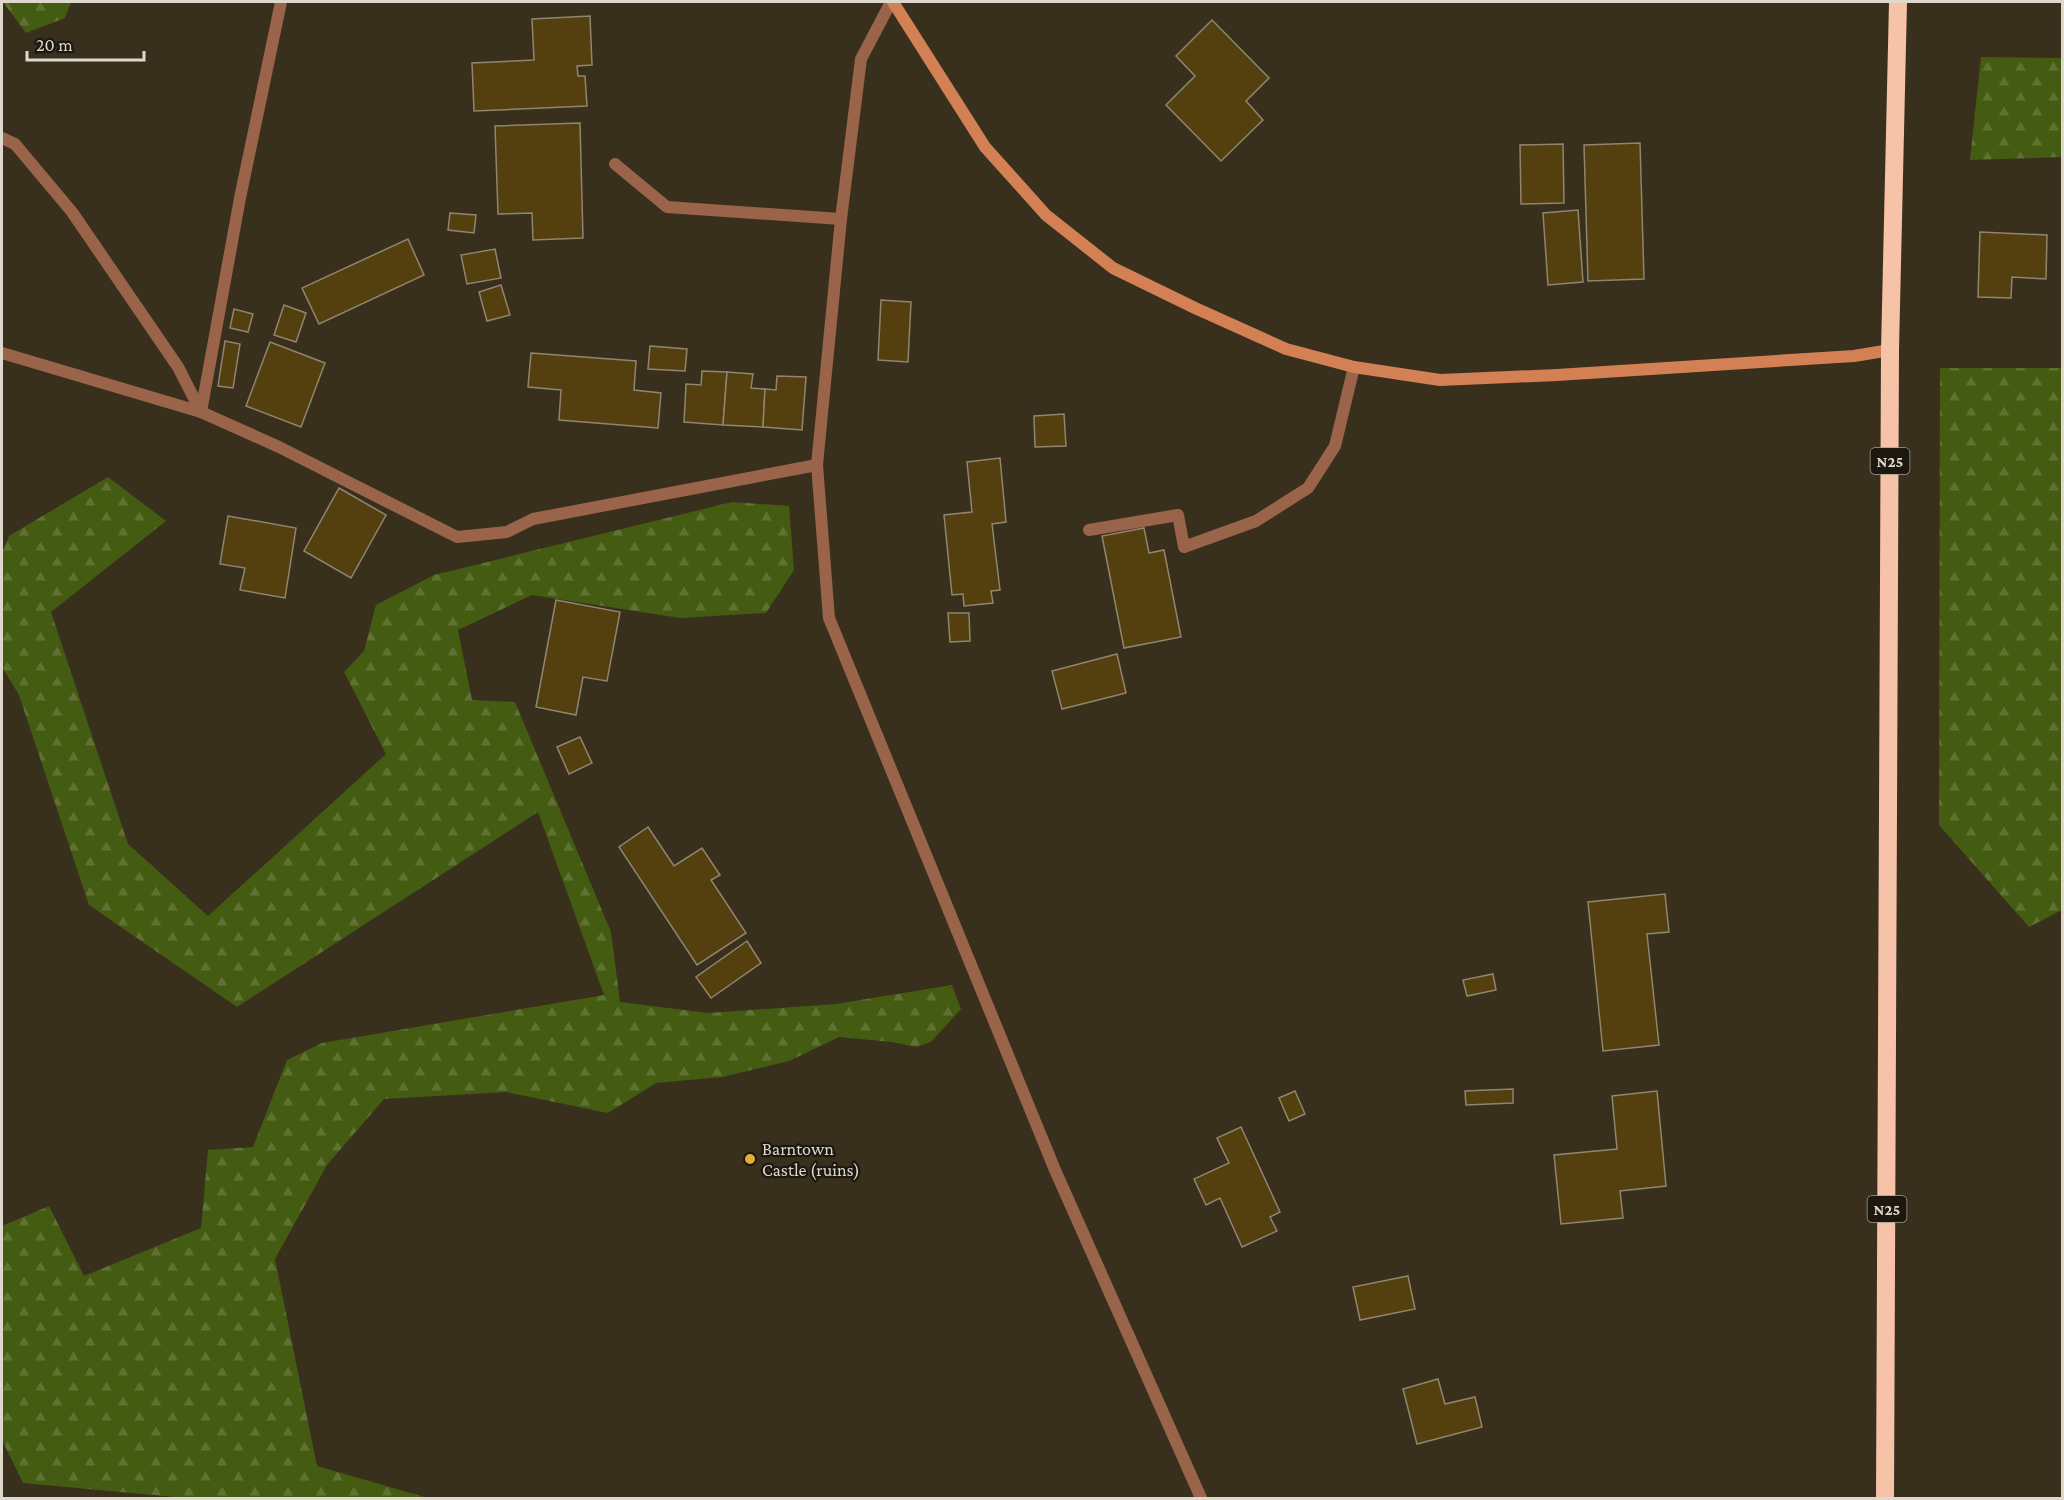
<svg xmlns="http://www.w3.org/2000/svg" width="2064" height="1500" viewBox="0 0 2064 1500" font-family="'Crimson Pro',serif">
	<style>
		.forest { fill: url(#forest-firs) }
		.building { fill: #543f0f; stroke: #908571; stroke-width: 1.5 }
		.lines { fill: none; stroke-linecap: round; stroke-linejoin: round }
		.lane { stroke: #996449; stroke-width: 12 }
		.street { stroke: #996449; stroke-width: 12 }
		.secondary { stroke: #d38054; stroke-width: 12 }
		.highway { stroke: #f6c2a8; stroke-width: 18 }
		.poi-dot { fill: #e0b034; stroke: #1c1810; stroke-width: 2 }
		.labels { text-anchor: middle; stroke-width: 4.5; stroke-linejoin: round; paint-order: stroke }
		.shield { fill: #1c1810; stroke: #a49e94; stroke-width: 1.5 }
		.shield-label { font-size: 16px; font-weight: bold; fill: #ded8cd }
		.poi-label { font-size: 18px; fill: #ded8cd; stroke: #1c1810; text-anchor: start }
	</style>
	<defs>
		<pattern id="forest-firs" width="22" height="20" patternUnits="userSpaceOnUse" patternTransform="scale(1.5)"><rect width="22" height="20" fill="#445b12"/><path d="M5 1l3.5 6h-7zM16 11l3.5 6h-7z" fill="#5f7233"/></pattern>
	</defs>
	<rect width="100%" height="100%" fill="#382f1d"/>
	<g class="forest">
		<polygon points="3,2 71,2 65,18 26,33"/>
		<polygon points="1981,57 2062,58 2062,157 1970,160"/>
		<polygon points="1940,368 2062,368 2062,910 2029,927 1939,825"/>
		<polygon points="108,477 166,521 51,612 128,844 208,916 386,754 344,672 364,651 376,605 434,575 732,502 789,506 794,570 766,613 680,618 532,595 458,630 472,700 515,702 611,932 620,1002 708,1013 836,1004 952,985 961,1009 931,1042 916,1047 892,1042 839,1037 789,1061 722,1077 656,1083 608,1113 506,1092 384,1099 327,1165 275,1259 317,1466 428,1498 185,1498 23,1483 2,1440 2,1226 49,1206 84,1276 201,1228 208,1150 253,1147 287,1060 322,1043 604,995 538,812 237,1007 89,905 19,695 2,667 2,553 9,536"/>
	</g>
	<g class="building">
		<polygon points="590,16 592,65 577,66 578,76 585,76 587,106 474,111 472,63 534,60 532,19"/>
		<polygon points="1212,20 1269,78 1246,101 1263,120 1221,161 1166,105 1195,76 1176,56"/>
		<polygon points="580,123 583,238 533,240 532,213 498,214 495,126"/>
		<polygon points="1640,143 1644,279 1588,281 1584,145"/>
		<polygon points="1563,144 1564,203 1521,204 1520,145"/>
		<polygon points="1578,210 1583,282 1548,285 1543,213"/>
		<polygon points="450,213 476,215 474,233 448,230"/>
		<polygon points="1980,232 2047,235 2046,279 2012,277 2011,298 1978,297"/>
		<polygon points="408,239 424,275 319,324 302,288"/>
		<polygon points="495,249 501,278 467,284 461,255"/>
		<polygon points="501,285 510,315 487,321 479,292"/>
		<polygon points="881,300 911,302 908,362 878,360"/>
		<polygon points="284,305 306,313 296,342 274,335"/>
		<polygon points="234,309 253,314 248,332 230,328"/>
		<polygon points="225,341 240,344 233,388 218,386"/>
		<polygon points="270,342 325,363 301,427 246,406"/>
		<polygon points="650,346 687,349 685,371 648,369"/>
		<polygon points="531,353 636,361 634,390 661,393 658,428 559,420 561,390 528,387"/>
		<polygon points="702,371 727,372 723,425 684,422 686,384 701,385"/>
		<polygon points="727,372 753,374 751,388 765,389 763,427 723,425"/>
		<polygon points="777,376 806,377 802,430 763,427 765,389 776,390"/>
		<polygon points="1064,414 1066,446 1035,447 1034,416"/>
		<polygon points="1000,458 1006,522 992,524 1000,590 991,591 993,603 964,606 963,594 952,595 944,515 972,512 967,462"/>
		<polygon points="339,488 386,515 351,578 304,551"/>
		<polygon points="228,516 296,528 285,598 240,590 245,568 220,564"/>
		<polygon points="1144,528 1149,553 1164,550 1181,637 1124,648 1102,536"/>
		<polygon points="556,600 620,612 607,681 583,677 576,715 536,707"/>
		<polygon points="948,613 969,613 970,641 950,642"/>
		<polygon points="1117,654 1126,693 1062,709 1052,671"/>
		<polygon points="580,737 592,763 569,774 557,747"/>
		<polygon points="648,827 674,866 702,848 720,875 711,880 746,933 697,965 619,847"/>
		<polygon points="1665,894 1669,932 1647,934 1659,1045 1603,1051 1588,902"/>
		<polygon points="747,941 761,963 711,998 696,977"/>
		<polygon points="1493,974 1496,990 1467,996 1463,980"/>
		<polygon points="1513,1089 1513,1103 1466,1105 1465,1091"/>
		<polygon points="1295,1091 1305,1114 1289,1121 1279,1098"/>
		<polygon points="1657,1091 1666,1186 1620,1191 1623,1218 1561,1224 1554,1155 1617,1149 1612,1096"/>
		<polygon points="1241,1127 1280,1212 1270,1217 1277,1231 1242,1247 1220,1198 1206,1205 1194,1179 1229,1163 1217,1138"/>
		<polygon points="1408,1276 1415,1309 1360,1320 1353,1287"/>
		<polygon points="1438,1379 1445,1404 1475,1397 1482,1427 1417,1444 1403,1389"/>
	</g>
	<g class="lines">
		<g class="lane">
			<polyline points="2,138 15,144 72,212 178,367 201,412"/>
			<polyline points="615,164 667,207 841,219"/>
			<polyline points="1089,530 1178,515 1184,547 1256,521 1308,488 1335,446 1354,367"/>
		</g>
		<g class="street">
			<polyline points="891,2 861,59 841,219 817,465 829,618 1055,1170 1201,1498"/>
			<polyline points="2,353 201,412 279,447 457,537 507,532 533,519 817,465"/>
			<polyline points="201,412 240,198 281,2"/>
		</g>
		<polyline class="secondary" points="893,2 985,147 1046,215 1113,268 1195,308 1286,349 1354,367 1440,380 1557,375 1854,356 1890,350"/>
		<polyline class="highway" points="1885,1498 1890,350 1898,2"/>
	</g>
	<circle class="poi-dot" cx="750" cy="1159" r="6"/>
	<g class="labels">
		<g class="shield">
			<rect x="1870.5" y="448" width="39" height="26" rx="4.5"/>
			<rect x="1867.5" y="1196" width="39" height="26" rx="4.5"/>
		</g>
		<g class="shield-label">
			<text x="1890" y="467">N25</text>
			<text x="1887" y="1215">N25</text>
		</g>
		<g class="poi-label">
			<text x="762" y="1155">Barntown<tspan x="762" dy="21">Castle (ruins)</tspan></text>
		</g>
	</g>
	<rect width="2064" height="1500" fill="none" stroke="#ded8cd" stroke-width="6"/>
	<path d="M27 51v9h117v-9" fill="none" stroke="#ded8cd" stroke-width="3"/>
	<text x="36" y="51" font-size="18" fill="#ded8cd" stroke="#1c1810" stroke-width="4.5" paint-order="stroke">20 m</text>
</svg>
